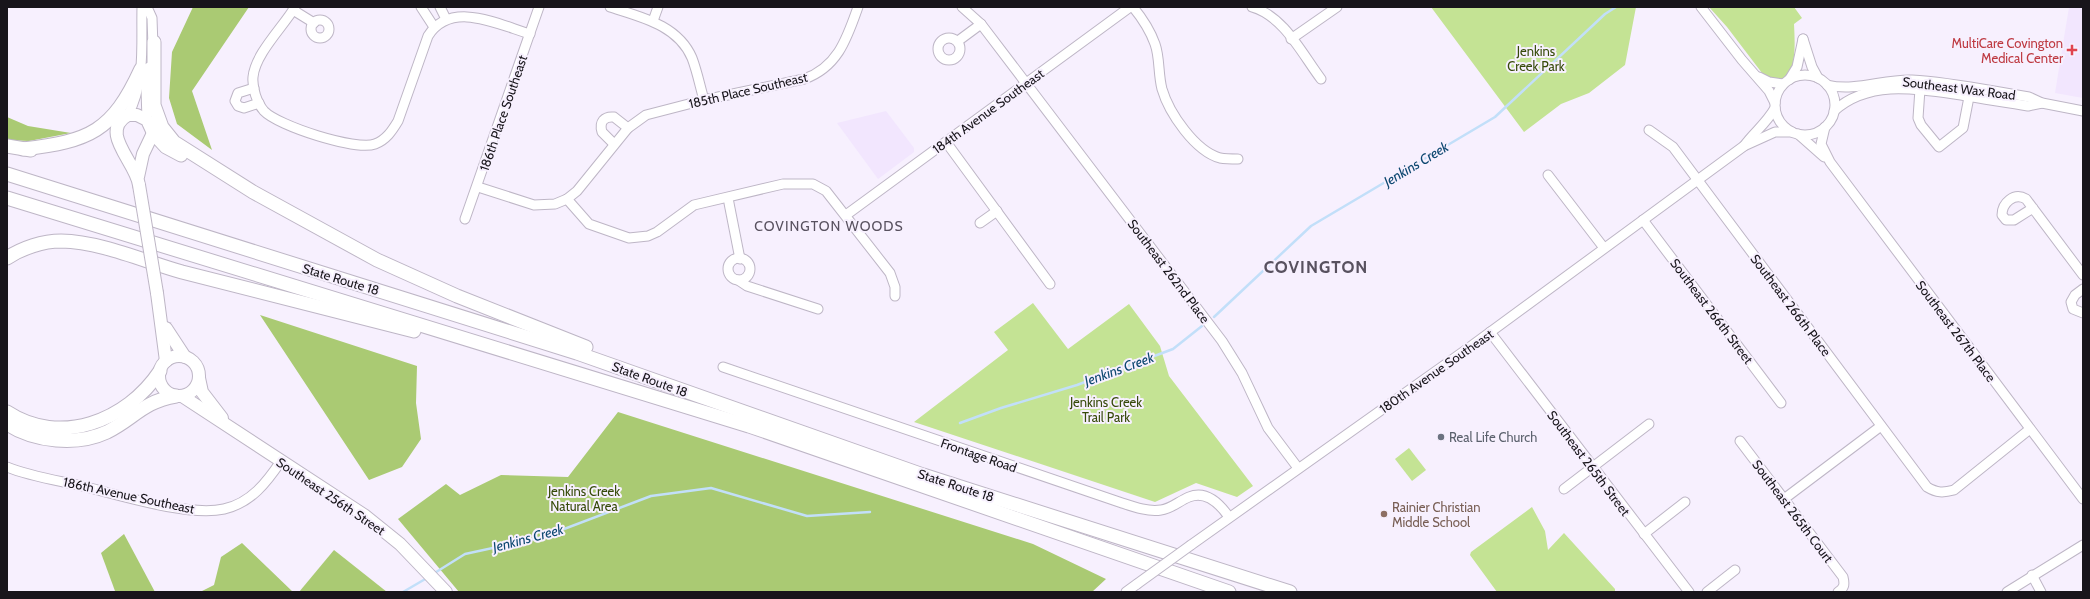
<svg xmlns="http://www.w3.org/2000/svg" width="2090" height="599" viewBox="0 0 2090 599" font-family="Cabin,sans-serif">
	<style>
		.built { fill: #f2e6fe }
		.green { fill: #c4e394 }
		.forest { fill: #aaca73 }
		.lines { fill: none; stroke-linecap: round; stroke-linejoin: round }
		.stream { stroke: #c2dff9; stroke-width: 2.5 }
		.minor-casing { stroke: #beb6c6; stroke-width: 11 }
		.major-casing { stroke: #beb6c6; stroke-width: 14 }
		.highway-casing { stroke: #beb6c6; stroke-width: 15 }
		.minor { stroke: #fff; stroke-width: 9 }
		.major { stroke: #fff; stroke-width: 12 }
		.highway { stroke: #fff; stroke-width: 13 }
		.minor-bridge-casing { stroke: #beb6c6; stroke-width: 11; stroke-linecap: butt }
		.major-bridge-casing { stroke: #beb6c6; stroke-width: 14; stroke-linecap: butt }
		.minor-bridge { stroke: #fff; stroke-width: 9 }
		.major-bridge { stroke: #fff; stroke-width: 12 }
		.health-dot { fill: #e0444e; stroke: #f7f0fe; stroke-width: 1.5 }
		.worship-dot { fill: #6b7280; stroke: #f7f0fe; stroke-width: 1.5 }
		.education-dot { fill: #8d6e63; stroke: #f7f0fe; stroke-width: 1.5 }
		.labels { text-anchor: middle; stroke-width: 4; stroke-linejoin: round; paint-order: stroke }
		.health-label { font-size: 13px; fill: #be3a42; stroke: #f7f0fe; text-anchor: end }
		.park-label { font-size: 13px; fill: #364a09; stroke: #f7f0fe }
		.street-label { font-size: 13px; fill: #18151b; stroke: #f7f0fe }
		.worship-label { font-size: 13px; fill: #5b616d; stroke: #f7f0fe; text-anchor: start }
		.education-label { font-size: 13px; fill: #785e54; stroke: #f7f0fe; text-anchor: start }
		.water-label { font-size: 14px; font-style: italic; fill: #0c4770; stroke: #f7f0fe }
		.neighbourhood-label { font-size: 14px; letter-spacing: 1px; fill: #58515f; stroke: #f7f0fe }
		.district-label { font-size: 17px; font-weight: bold; letter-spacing: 1px; fill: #58515f; stroke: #f7f0fe }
	</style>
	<rect width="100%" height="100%" fill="#f7f0fe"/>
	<g class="built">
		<polygon points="2069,7 2083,7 2083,98 2055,93"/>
		<polygon points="886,111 914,148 914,152 878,179 837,123"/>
	</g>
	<g class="green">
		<polygon points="1431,7 1636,7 1625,65 1589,93 1561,104 1524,132"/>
		<path d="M 1709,7 L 1794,7 L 1802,18 L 1794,24 C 1795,45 1799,100 1762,73 L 1727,27 Z"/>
		<polygon points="1033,303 1068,349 1129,304 1160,346 1169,376 1253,486 1237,497 1196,483 1155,502 914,422 1008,350 994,332"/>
		<polygon points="1409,448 1426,470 1412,481 1395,459"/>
		<polygon points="1532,507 1545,531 1548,550 1564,533 1615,589 1615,592 1497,592 1470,555 1471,552"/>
	</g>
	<g class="forest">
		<polygon points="193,7 249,7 192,91 212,150 177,124 169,98 172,52"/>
		<polygon points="7,117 28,126 71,133 29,141 7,140"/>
		<polygon points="260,315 417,366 416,403 421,439 402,467 369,480"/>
		<polygon points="618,412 1033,544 1106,579 1092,592 459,592 398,519 446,484 460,495 501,475 568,477"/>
		<polygon points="124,534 155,592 115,591 101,553"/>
		<polygon points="242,543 293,592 200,592 214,585 221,557"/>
		<polygon points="334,550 387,592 299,592"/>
	</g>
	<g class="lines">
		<g class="stream">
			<polyline points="1214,317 1311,226 1495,117 1605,14 1616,7"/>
			<polyline points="960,423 1001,408 1077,385 1173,349 1202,326"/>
			<polyline points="433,574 465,554 543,537 651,496 711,488 807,516 870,512"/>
			<polyline points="403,592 427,578"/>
		</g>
		<defs>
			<g id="minor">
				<polyline points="147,7 152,18 153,47"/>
				<path d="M 295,7 C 283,27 255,54 253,77 C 252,88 257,103 264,111 C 278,126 356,151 375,144 C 386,140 392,131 398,121 L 428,36 C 451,0 497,24 530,34"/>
				<polyline points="421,7 434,27"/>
				<polyline points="440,7 446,19"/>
				<path d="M 610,7 C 641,17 678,25 692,58 C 697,71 700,86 704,100"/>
				<polyline points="962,7 981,24 1222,341 1242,373 1268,428 1298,468"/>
				<path d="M 1133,7 C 1142,18 1150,30 1155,44 C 1160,58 1158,74 1162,89 C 1169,113 1195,151 1220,158 C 1226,159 1232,159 1238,159"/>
				<path d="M 1252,7 C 1284,16 1302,54 1321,79"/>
				<polyline points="1701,7 1742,60 1769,91 1775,103"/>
				<polyline points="293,10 314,23"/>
				<circle cx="320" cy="29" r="9"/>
				<polyline points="653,21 658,7"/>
				<circle cx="949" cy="49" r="11"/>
				<polyline points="1291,39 1337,7"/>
				<polyline points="1803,39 1812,67 1818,78"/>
				<polyline points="958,41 981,24"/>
				<circle cx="1805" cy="105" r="30"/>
				<polyline points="1759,77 1769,82 1783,84"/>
				<polyline points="1789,80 1797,67 1803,39"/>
				<path d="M 1827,85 C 1856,92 1883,79 1912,80 C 1951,82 1991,91 2029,97 L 2042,103 L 2083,111"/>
				<polyline points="254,88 238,93 235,101 238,106 244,108 259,103"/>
				<polyline points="1920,89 1918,118 1921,125 1939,147 1963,128 1969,97"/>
				<path d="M 1834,111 C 1869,79 1919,89 1961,95 C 1983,99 2005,102 2028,106 L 2042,103"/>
				<path d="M 128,115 C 146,80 141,44 142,7"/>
				<polyline points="147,120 146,90 149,67"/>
				<polyline points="1825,127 1821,144 1830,162 2083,499"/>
				<path d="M 1649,130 L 1673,147 L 1927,487 C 1937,493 1943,493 1954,490 L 2030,429"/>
				<polyline points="1798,134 1824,157"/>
				<polyline points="946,142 1050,284"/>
				<path d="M 614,144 L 602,132 C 599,122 604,116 614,117 L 628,128"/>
				<path d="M 1744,146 C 1754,132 1766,124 1775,108"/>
				<polyline points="1548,175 1604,248"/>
				<polyline points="478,187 534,205 555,204 567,199 589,224 629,238 648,236 657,232 694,205 783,184 813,184 826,191 890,273 895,287 895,296"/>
				<polyline points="728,198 740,259"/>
				<path d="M 567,199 L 577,191 L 628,128 L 646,115 L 704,100 L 804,79 C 838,67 847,38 858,7"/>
				<path d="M 2033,208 L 2014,220 L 2006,220 L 2002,215 C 2002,203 2014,192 2026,199 L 2083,275"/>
				<polyline points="846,215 1130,7"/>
				<polyline points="465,219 539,7"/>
				<polyline points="1643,220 1781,403"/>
				<polyline points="980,223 997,211"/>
				<circle cx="739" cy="269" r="11"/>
				<polyline points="738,280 747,286 818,309"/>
				<polyline points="2083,289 2075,295 2071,302 2073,309 2083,313"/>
				<polyline points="1490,332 1689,592"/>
				<path d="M 723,367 L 1122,503 C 1134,507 1148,512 1161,510 C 1171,509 1179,501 1189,497 C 1206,490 1220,504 1229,517"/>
				<path d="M 1740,441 L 1843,577 C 1845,585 1844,588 1838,592"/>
				<path d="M 7,467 C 29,476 55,480 78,485 C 116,494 187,517 224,509 C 251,503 267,482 281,461"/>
				<polyline points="1564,489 1649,424"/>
				<polyline points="1784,499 1881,426"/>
				<polyline points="1644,534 1685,502"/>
				<polyline points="1191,545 1470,347 1744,146 1775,132 1792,132"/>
				<polyline points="2032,575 2041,592"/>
				<polyline points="1126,592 1137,584"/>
				<polyline points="1707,592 1735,570"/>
				<polyline points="2007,592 2083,545"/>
			</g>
			<g id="major">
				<path d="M 138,177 L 143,154 L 153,133 L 147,120 L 137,115 L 128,115 C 98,132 136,162 139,185"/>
				<polyline points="157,293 166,361"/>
				<polyline points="166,328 185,357"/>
				<circle cx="179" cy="376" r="20"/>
				<polyline points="199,378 202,392 222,418"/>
				<polyline points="182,396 364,515 400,544 446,592"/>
			</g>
			<g id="highway">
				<polyline points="154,42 154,105 162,127 174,142 253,192 377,260 457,296 586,347"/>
				<polyline points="153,133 166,147 181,155"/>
				<polyline points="7,146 31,150"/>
				<path d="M 23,149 C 90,141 112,132 141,69"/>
				<polyline points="7,174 577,353 923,475 1290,592"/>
				<polyline points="7,198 749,426 1229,592"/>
				<path d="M 7,258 C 22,248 43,241 61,241 C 102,242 143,261 182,272 C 259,292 337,311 414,331"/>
				<path d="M 7,412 C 60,447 127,421 160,371"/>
				<path d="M 7,424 C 35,442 77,446 107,432 C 135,418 142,402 176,396"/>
			</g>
		</defs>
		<use href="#minor" class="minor-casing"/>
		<use href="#major" class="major-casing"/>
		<use href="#highway" class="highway-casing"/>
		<use href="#minor" class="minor"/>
		<use href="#major" class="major"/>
		<use href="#highway" class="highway"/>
		<defs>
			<polyline id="minor-bridge" points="1137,584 1191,545"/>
			<polyline id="major-bridge" points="139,185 157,293"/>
		</defs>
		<use href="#minor-bridge" class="minor-bridge-casing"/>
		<use href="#major-bridge" class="major-bridge-casing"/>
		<use href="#minor-bridge" class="minor-bridge"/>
		<use href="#major-bridge" class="major-bridge"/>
	</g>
	<path class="health-dot" d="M2070 44h4v4h4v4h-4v4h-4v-4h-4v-4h4z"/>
	<circle class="worship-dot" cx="1441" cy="437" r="4"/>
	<circle class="education-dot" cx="1384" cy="514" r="4"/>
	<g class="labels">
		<g class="health-label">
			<text x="2063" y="48">MultiCare Covington<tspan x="2063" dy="15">Medical Center</tspan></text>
		</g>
		<g class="park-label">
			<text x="1536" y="56">Jenkins<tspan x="1536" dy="15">Creek Park</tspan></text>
			<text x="1106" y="407">Jenkins Creek<tspan x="1106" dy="15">Trail Park</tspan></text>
			<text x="584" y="496">Jenkins Creek<tspan x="584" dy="15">Natural Area</tspan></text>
		</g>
		<g class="street-label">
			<text transform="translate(1959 88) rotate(7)" y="5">Southeast Wax Road</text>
			<text transform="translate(748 90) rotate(-13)" y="5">185th Place Southeast</text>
			<text transform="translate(988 111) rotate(-36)" y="5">184th Avenue Southeast</text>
			<text transform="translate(503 113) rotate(-71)" y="5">186th Place Southeast</text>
			<text transform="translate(1169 271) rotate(53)" y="5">Southeast 262nd Place</text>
			<text transform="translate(341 279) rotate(17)" y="5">State Route 18</text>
			<text transform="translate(1791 305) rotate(53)" y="5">Southeast 266th Place</text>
			<text transform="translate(1712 311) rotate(53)" y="5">Southeast 266th Street</text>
			<text transform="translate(1956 331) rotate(53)" y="5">Southeast 267th Place</text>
			<text transform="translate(1436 371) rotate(-35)" y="5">180th Avenue Southeast</text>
			<text transform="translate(650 379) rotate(20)" y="5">State Route 18</text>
			<text transform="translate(979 455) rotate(19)" y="5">Frontage Road</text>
			<text transform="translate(1589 463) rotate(53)" y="5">Southeast 265th Street</text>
			<text transform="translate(956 485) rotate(18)" y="5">State Route 18</text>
			<text transform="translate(129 495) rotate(12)" y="5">186th Avenue Southeast</text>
			<text transform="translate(331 496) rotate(34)" y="5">Southeast 256th Street</text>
			<text transform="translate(1793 511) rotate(53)" y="5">Southeast 265th Court</text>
		</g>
		<g class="worship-label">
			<text x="1449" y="442">Real Life Church</text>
		</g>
		<g class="education-label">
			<text x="1392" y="512">Rainier Christian<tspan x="1392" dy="15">Middle School</tspan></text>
		</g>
		<g class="water-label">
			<text transform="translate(1416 164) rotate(-31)" y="5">Jenkins Creek</text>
			<text transform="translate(1119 369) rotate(-20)" y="5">Jenkins Creek</text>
			<text transform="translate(528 538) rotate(-15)" y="5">Jenkins Creek</text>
		</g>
		<g class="neighbourhood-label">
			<text x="829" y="231">COVINGTON WOODS</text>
		</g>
		<g class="district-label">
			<text x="1316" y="273">COVINGTON</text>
		</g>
	</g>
	<rect width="2090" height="599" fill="none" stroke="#18151b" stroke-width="16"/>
</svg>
